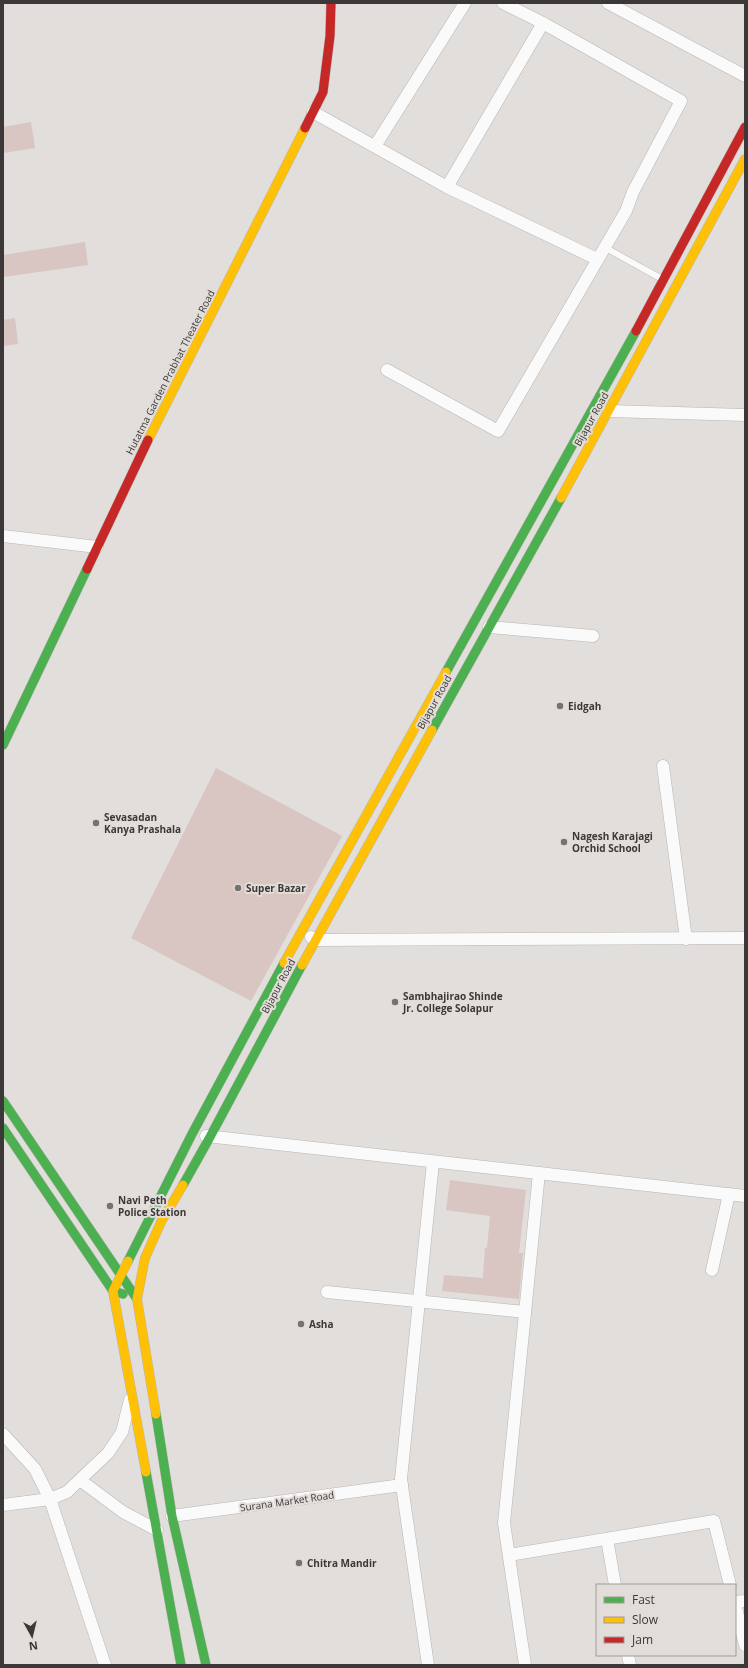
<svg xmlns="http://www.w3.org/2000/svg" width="748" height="1668" viewBox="0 0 748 1668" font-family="'Open Sans',sans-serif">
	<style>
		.building { fill: #d9c5c2 }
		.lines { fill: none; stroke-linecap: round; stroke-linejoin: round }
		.lane-casing { stroke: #b8b6b4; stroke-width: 7 }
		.street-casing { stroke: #b8b6b4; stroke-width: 13 }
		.fast-casing { stroke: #b8b6b4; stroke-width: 10 }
		.slow-casing { stroke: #b8b6b4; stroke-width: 10 }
		.jam-casing { stroke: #b8b6b4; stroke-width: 10 }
		.lane { stroke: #fafafa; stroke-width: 6 }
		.street { stroke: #fafafa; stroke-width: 12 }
		.fast { stroke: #4caf50; stroke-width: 9 }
		.slow { stroke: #ffc107; stroke-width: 9 }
		.jam { stroke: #c62828; stroke-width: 9 }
		.poi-dot { fill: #757271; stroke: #e3ddda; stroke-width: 1.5 }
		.labels { text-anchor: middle; stroke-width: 4; stroke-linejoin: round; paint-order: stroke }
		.street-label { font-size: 10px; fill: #3b3837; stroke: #e3ddda }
		.poi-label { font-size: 10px; font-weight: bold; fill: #3b3837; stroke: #e3ddda; text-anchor: start }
	</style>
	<rect width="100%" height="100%" fill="#e1dedc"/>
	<g class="building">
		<polygon points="31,122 35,148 3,153 3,127"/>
		<polygon points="85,242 88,265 3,277 3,255"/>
		<polygon points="15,318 18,344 3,346 3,320"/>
		<polygon points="216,768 342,836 251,1001 131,938"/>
		<polygon points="450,1180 526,1190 519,1253 523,1253 519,1299 442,1291 444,1275 483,1278 485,1248 487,1248 490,1216 446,1210"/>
	</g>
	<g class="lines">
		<defs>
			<polyline id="lane" points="604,247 662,279"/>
			<g id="street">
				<polyline points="608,3 745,76"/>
				<polyline points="313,112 447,187 597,259"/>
				<polyline points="375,146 465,3"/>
				<polyline points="447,187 543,23"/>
				<polyline points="387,370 498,431 626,211 633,192 681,101 543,23 503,3"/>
				<polyline points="609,411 745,415"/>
				<polyline points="3,536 97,547"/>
				<polyline points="489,627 593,636"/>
				<polyline points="663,766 686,939"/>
				<polyline points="311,937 315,940 745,938"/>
				<polyline points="206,1136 745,1196"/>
				<polyline points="712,1270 729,1194"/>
				<polyline points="327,1292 525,1312"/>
				<polyline points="3,1434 35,1469 50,1499 105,1665"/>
				<polyline points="80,1480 123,1512 157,1530"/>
				<polyline points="3,1505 50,1499 67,1492 108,1453 122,1432 130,1400"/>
				<polyline points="172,1516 402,1485"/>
				<polyline points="607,1539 615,1585"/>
				<polyline points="509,1555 714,1521 730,1585"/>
				<polyline points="735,1602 745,1601"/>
				<polyline points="735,1604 745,1645"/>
				<polyline points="628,1655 630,1665"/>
				<polyline points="428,1665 401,1479 433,1162"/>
				<polyline points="525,1665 504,1523 539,1173"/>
			</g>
			<g id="fast">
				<polyline points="446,672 636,331"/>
				<polyline points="432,730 561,498"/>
				<polyline points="3,745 87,569"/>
				<polyline points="3,1101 137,1299"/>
				<polyline points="3,1128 113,1291 123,1294"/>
				<polyline points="183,1185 210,1137 302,965"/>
				<polyline points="128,1261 192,1134 284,963"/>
				<polyline points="156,1414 172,1516 206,1665"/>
				<polyline points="146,1472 181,1665"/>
			</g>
			<g id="slow">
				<polyline points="148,440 305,128"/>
				<polyline points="561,498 745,159"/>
				<polyline points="284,963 446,672"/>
				<polyline points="302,965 432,730"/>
				<polyline points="128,1261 113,1291 146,1472"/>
				<polyline points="156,1414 137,1299 145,1258 161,1222 183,1185"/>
			</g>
			<g id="jam">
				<polyline points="305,128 323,92 330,36 331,3"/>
				<polyline points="636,331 745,127"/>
				<polyline points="87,569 148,440"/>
			</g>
		</defs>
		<use href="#lane" class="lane-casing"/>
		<use href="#street" class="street-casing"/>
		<use href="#fast" class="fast-casing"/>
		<use href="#slow" class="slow-casing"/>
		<use href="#jam" class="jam-casing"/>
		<use href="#lane" class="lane"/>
		<use href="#street" class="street"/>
		<use href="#fast" class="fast"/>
		<use href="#slow" class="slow"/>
		<use href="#jam" class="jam"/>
	</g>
	<g class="poi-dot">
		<circle cx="560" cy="706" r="4"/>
		<circle cx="96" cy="823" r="4"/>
		<circle cx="564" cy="842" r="4"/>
		<circle cx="238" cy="888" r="4"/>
		<circle cx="395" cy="1002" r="4"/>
		<circle cx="110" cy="1206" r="4"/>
		<circle cx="301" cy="1324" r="4"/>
		<circle cx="299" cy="1563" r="4"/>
	</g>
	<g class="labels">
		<g class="street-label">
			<text transform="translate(170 372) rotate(-63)" y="4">Hutatma Garden Prabhat Theater Road</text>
			<text transform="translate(591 419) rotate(-61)" y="4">Bijapur Road</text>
			<text transform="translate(434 702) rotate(-61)" y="4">Bijapur Road</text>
			<text transform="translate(278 986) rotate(-62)" y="4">Bijapur Road</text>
			<text transform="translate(287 1501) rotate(-8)" y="4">Surana Market Road</text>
		</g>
		<g class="poi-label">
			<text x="568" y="710">Eidgah</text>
			<text x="104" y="821">Sevasadan<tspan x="104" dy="12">Kanya Prashala</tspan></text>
			<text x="572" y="840">Nagesh Karajagi<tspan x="572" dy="12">Orchid School</tspan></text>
			<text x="246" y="892">Super Bazar</text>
			<text x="403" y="1000">Sambhajirao Shinde<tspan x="403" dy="12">Jr. College Solapur</tspan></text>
			<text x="118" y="1204">Navi Peth<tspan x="118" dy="12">Police Station</tspan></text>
			<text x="309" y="1328">Asha</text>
			<text x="307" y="1567">Chitra Mandir</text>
		</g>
	</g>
	<rect width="748" height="1668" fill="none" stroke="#3b3837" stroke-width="8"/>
	<rect x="596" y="1584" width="140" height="72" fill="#e3ddda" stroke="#a09b99"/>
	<rect x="604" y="1597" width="20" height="6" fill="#4caf50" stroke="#a09b99"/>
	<text x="632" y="1604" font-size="12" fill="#3b3837">Fast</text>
	<rect x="604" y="1617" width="20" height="6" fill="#ffc107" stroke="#a09b99"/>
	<text x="632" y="1624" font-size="12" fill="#3b3837">Slow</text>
	<rect x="604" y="1637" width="20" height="6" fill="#c62828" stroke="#a09b99"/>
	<text x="632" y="1644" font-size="12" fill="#3b3837">Jam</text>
	<g transform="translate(32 1636) rotate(172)" stroke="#e3ddda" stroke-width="3" paint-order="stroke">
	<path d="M0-3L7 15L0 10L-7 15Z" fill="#3b3837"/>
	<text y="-6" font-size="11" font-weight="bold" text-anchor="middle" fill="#3b3837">N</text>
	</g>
</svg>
